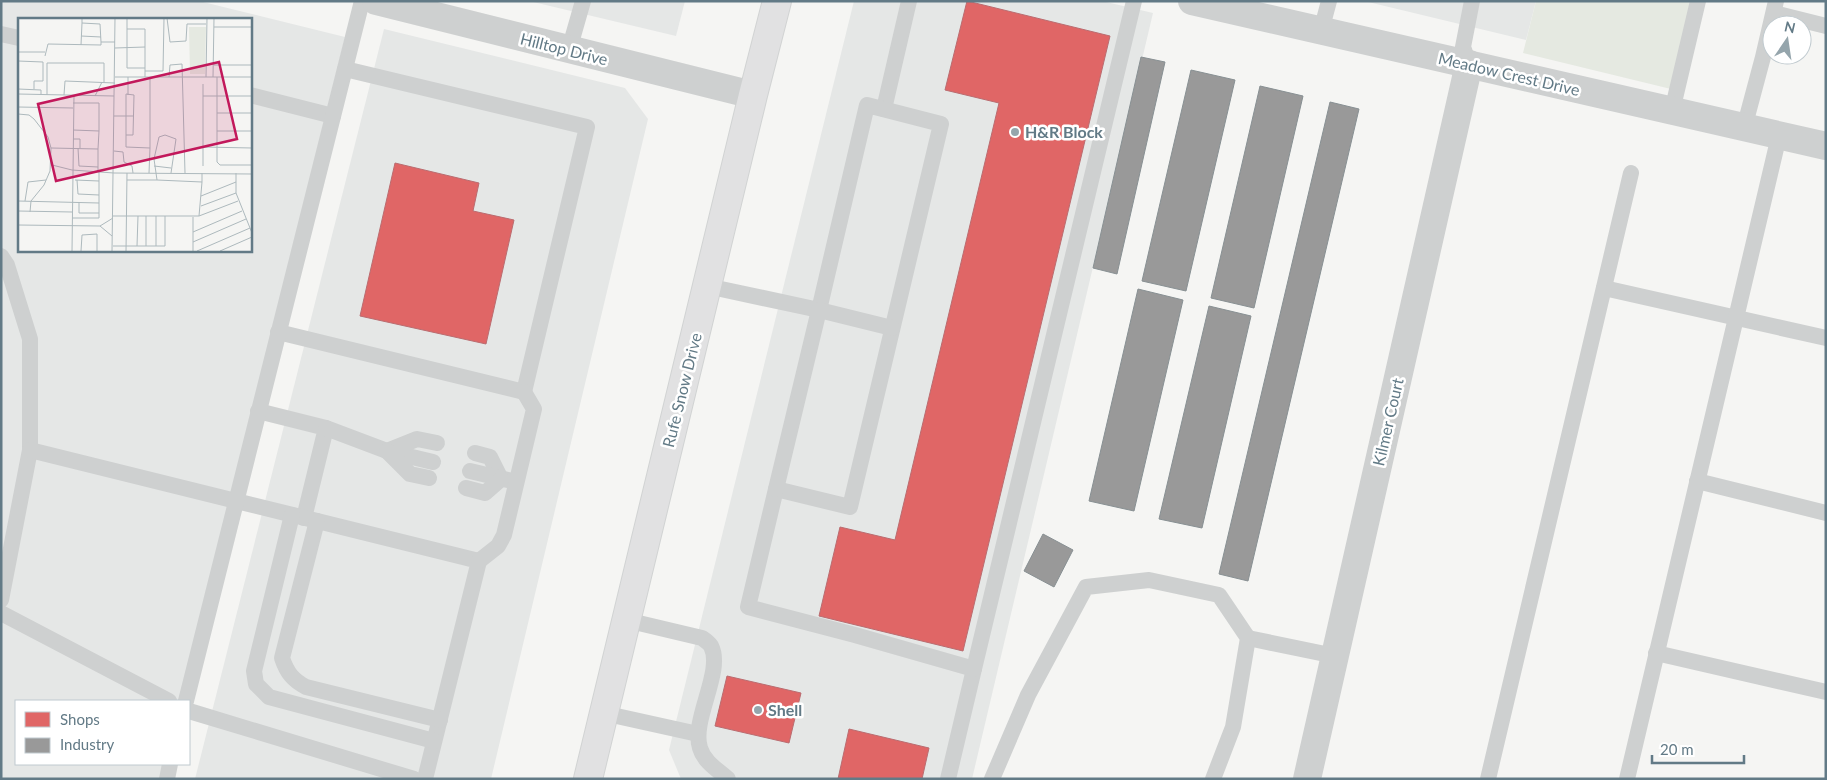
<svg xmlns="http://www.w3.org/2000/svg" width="1827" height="780" viewBox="0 0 1827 780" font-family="Lato,sans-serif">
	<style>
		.built { fill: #e5e7e6; fill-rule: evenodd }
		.green { fill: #e5e9e1 }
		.shops { fill: #e06666; stroke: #ba6c70 }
		.industry { fill: #999; stroke: #889093 }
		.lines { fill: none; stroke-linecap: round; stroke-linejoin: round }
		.secondary-casing { stroke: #d1d3d3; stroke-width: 30 }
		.service { stroke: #ced0d0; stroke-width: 16 }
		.minor { stroke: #ced0d0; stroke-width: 28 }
		.secondary { stroke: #e1e1e2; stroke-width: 28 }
		.poi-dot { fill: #95a5ac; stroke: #fff; stroke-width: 2 }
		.labels { text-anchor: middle; stroke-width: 5; stroke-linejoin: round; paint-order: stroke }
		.street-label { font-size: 16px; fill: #627a86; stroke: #fff }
		.poi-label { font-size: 16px; font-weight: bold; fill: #627a86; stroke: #fff; text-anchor: start }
		.inset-road { fill: none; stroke: #adb9bd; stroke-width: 1 }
		.view { fill: #c2185b; fill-opacity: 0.15; stroke: #c2185b; stroke-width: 2.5 }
		.inset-edge { fill: none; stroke: #627a86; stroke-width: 2.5 }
	</style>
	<rect width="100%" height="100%" fill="#f5f5f3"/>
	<g class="built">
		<path d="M 1,1 L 199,1 L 345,37 L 180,701 L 16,701 L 16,764 L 165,764 L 161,779 L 1,779 ZM 19,19 L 250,19 L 250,250 L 19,250 Z"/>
		<polygon points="529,1 685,1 676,36"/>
		<polygon points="854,1 1102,1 1153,13 972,779 681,779 669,750"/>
		<polygon points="1364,1 1536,1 1526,40"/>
		<polygon points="384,29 625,88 648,119 491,779 195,779"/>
	</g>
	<polygon class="green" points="1536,1 1692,1 1671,89 1523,53"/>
	<g class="shops">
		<polygon points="967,1 1110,36 963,651 819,616 840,527 895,540 999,103 945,90"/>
		<polygon points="395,163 479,183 473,211 514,220 486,344 360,316"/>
		<polygon points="727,676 801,693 789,743 715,726"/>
		<polygon points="849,729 929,748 922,779 838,779"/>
	</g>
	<g class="industry">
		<polygon points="1141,57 1165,62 1117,274 1093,268"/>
		<polygon points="1191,70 1235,80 1186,291 1142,281"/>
		<polygon points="1260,86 1303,96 1254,308 1211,298"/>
		<polygon points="1330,102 1359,109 1248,581 1219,574"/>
		<polygon points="1138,289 1183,300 1134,511 1089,501"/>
		<polygon points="1209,306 1251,316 1202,528 1159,519"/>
		<polygon points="1043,534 1073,550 1054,587 1024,571"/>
	</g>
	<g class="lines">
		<defs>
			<polyline id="secondary" points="588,779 753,95 777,1"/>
		</defs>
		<use href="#secondary" class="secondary-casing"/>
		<g class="service">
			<polyline points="1774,13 1826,26"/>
			<polyline points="1321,31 1329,1"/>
			<polyline points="1,34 19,38"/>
			<polyline points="569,50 583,1"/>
			<polyline points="1469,64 1463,47 1472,1"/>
			<polyline points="250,95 333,116"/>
			<polyline points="884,109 909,1"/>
			<polyline points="1672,111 1698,1"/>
			<polyline points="1744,128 1763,57 1776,1"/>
			<polyline points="1,256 7,265 30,339 30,450 1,600"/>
			<polyline points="707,286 819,310 867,105 941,124 850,507 776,489 748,607 855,635 974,669 948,779"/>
			<polyline points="1604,288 1826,338"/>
			<polyline points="278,332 524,392 587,127 345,69"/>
			<polyline points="258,411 326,428 304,518"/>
			<polyline points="326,428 387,451 433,462"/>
			<polyline points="30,450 479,561 425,779"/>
			<polyline points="387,451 417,439 437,443"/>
			<polyline points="387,451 410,474 429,478"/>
			<polyline points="475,453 490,457 501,479"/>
			<polyline points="470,471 516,482"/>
			<polyline points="1697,481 1826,513"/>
			<polyline points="466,488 485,493 501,479"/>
			<polyline points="776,489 819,310 892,328"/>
			<polyline points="292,515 254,671 256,684 269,697 434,741"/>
			<path d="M 317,521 L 282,658 C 287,673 293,680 306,687 L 440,720"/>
			<polyline points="479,561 498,546 504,535 534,409 524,392"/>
			<polyline points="1,613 169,701"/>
			<path d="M 626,620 L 702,638 C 705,640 709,643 711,646 C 724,671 691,720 700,748 C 704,762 718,770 728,779"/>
			<polyline points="1248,638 1335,656"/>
			<polyline points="1656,653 1826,692"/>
			<polyline points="974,669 1134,1"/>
			<polyline points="186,701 362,1"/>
			<polyline points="189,711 414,779"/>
			<polyline points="603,713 698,734"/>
			<polyline points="167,779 170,764"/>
			<polyline points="992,779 1028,695 1086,587 1149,580 1219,595 1248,638 1233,727 1213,779"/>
			<polyline points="1488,779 1631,173"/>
			<polyline points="1627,779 1779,136"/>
		</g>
		<g class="minor">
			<polyline points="376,1 753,95"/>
			<polyline points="1192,1 1826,146"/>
			<polyline points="1307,779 1469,64"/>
		</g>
		<use href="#secondary" class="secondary"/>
	</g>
	<g class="poi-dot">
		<circle cx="1015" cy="132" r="5"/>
		<circle cx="758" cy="710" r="5"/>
	</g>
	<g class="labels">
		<g class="street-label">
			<text transform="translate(564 49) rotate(14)" y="6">Hilltop Drive</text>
			<text transform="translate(1509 74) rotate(13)" y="6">Meadow Crest Drive</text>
			<text transform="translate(682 390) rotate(-76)" y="6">Rufe Snow Drive</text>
			<text transform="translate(1388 422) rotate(-77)" y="6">Kilmer Court</text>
		</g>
		<g class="poi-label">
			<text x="1025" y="138">H&amp;R Block</text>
			<text x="768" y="716">Shell</text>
		</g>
	</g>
	<g transform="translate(18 18)">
		<rect width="234" height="234" fill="#f5f5f3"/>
		<path d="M 171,9 L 188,9 L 187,56 L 172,56 Z" fill="#e5e9e1"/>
		<path class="inset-road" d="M 64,0 L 64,5 L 82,6 L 83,24 L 97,24M 109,0 L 109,11 L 127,11 L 127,59M 149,0 L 152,24 L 168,23 L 169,6 L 188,6M 196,9 L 234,9M 109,11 L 109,50 L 127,50M 63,18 L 83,19M 63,27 L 64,5M 97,30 L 127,29M 0,34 L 27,34M 27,38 L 30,26 L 83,27 L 83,24M 0,43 L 25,44 L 25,63 L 16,63 L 16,71M 196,47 L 234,47M 127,53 L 145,53 L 146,0M 97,59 L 234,59M 110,59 L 110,77M 151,59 L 152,47 L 164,46 L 167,155M 188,59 L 189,0M 195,59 L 196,0M 199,59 L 199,144 L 202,147 L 234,147M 0,71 L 23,72 L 23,77M 0,76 L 96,78M 29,77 L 29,45 L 86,45 L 86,64M 46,77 L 47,63 L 97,65M 77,78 L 84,64M 185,78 L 234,78M 0,89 L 55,90M 199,95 L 234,95M 0,96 L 11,97 L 16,101 L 30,119 L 33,130 L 32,153 L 26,167 L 13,183 L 12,194M 96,98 L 108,98 L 108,76 L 116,77 L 115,117 L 108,117 L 108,129 L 132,130 L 131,155M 55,112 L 81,113 L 81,85 L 55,85M 199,113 L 234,113M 108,117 L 108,98 L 116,98M 55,121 L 62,121 L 62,130M 185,129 L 234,130M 33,130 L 80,131 L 80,154M 60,130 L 61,148 L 80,149M 132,130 L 132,59M 80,131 L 81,113M 96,133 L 105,134 L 106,144 L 114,148 L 115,155M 34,147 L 54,152 L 96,155 L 234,156M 136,148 L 153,150M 185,148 L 185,66M 218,155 L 218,175 L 234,215M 57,162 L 81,163M 59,162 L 60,176 L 81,177M 109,162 L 139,162 L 136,141 L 141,119 L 147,117 L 158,121 L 153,155M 139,162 L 184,164 L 184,155M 183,178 L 218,164M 0,183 L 81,185M 7,183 L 10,164 L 28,162M 61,184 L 61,195 L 81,195M 183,188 L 218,175M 0,193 L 54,194M 95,198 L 181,198 L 184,164M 128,198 L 128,228M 181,198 L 220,183M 54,200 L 81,200 L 81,154M 0,207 L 82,208 L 95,200M 82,208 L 94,218M 175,214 L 224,193M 175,224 L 228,201M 95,228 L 147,228 L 147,198M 119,228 L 120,198M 138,228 L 138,198M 54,233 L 56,77M 63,233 L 64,217 L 79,216 L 79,233M 94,233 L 97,0M 108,233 L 109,155M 175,233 L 175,199M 179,233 L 232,210M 202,233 L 234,219"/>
		<path class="view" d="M 201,44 L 219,121 L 38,163 L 20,86 Z"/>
		<rect width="234" height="234" class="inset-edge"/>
	</g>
	<rect width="1827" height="780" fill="none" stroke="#627a86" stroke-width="5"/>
	<rect x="15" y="700" width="175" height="65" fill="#ffffff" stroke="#c0cacf"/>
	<rect x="25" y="712" width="25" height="15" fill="#e06666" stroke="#c0cacf"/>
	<text x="60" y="725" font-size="15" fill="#627a86">Shops</text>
	<rect x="25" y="738" width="25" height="15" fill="#999999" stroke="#c0cacf"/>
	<text x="60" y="750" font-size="15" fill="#627a86">Industry</text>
	<g transform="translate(1787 40) rotate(13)"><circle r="24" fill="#ffffff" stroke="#c0cacf"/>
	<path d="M0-4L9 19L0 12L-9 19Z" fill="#95a5ac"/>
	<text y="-8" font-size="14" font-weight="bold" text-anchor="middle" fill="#627a86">N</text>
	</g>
	<path d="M1652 755v8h92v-8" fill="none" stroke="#627a86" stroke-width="2.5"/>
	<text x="1660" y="755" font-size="15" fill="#627a86" stroke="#ffffff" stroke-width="4" paint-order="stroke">20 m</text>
</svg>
